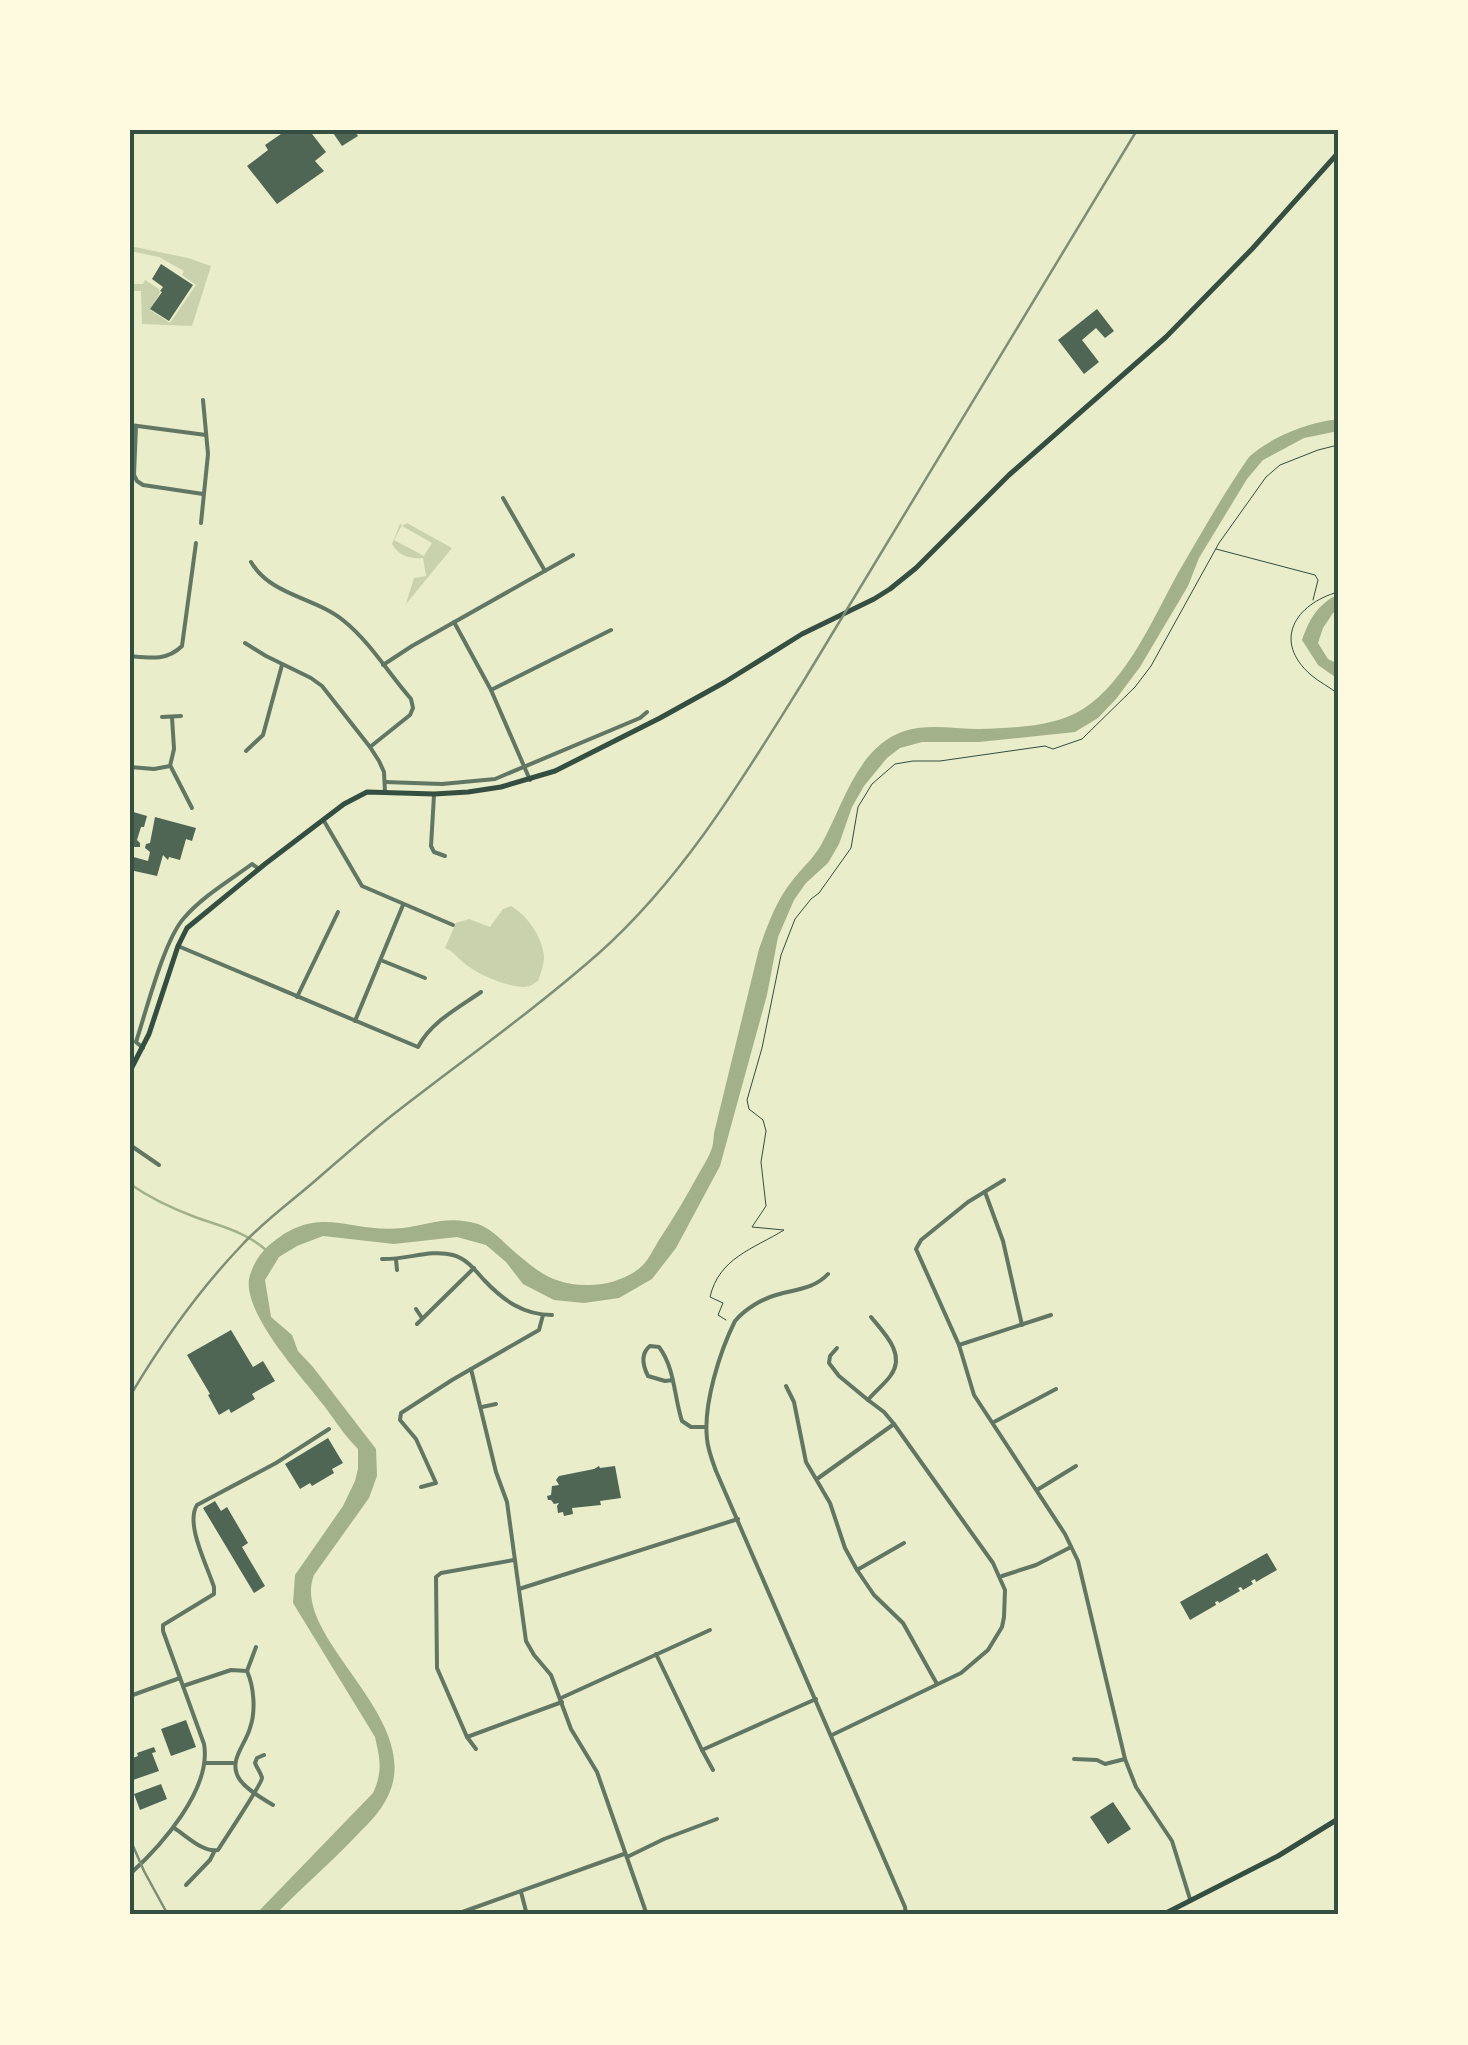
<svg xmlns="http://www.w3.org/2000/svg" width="1468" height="2045" viewBox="0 0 1468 2045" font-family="'Playfair Display',serif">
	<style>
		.green { fill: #cad2ad }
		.water { fill: #a3b18a }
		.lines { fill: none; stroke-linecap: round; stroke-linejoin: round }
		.stream { stroke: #a3b18a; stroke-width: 2.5 }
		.building { fill: #4f6655 }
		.path { stroke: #344e41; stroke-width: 1 }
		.minor { stroke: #617663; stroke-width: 4 }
		.secondary { stroke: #344e41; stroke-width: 5 }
		.primary { stroke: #344e41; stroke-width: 5 }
		.rail { stroke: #7c8e77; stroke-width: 2.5 }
		.neatline { fill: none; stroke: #344e41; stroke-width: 4 }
	</style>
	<rect width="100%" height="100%" fill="#e9edc9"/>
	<g class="green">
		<polygon points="130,246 188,258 211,266 192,326 142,324 141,291 130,291 130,284 143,284 145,280 159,289 160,293 150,310 170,323 196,285 182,275 184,271 159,257 130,251"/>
		<path d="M 407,523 L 452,548 L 406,604 L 414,578 L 426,576 L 423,558 C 410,559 399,556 392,544 L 400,524 L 402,525 L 394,540 L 424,556 L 432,543 L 402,526 Z"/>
		<path d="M 511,906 C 528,916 542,937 544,956 C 544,964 541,973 538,981 C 533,984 529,987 524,987 C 506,987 477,974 464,963 C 456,957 455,952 445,948 L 456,923 L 469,919 L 490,927 L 503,909 Z"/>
	</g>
	<g class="water">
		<path d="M 1331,420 L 1338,420 L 1338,431 L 1304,438 L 1263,460 L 1247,479 L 1199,558 L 1188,586 L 1140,667 L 1116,699 L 1098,718 L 1075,732 L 979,742 L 922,742 L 900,748 L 887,758 L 864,786 L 852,807 L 839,844 L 828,863 L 806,883 L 794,900 L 778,937 L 767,995 L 720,1166 L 676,1248 L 652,1279 L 619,1298 L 584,1303 L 554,1300 L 523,1284 L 506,1262 L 486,1245 L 457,1237 L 394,1244 L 323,1236 L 297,1246 L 279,1257 L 265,1280 L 271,1317 L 292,1335 L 298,1351 L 313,1367 L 376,1449 L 377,1476 L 369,1498 L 314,1575 C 289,1638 428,1719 387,1798 C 380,1812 369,1823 358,1834 C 332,1862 302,1887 275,1915 L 255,1915 L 373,1793 C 383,1771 380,1759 375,1737 L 293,1603 L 295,1575 L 343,1506 L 355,1481 L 358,1469 L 358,1449 C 345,1436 336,1422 325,1407 C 304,1379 244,1316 249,1279 C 252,1265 261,1251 273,1242 C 321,1203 351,1234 403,1228 C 430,1224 449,1215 478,1224 C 489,1228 500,1238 508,1246 C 540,1274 557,1289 602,1284 C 616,1282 633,1275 643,1265 C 649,1259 654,1248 659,1240 C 673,1219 686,1197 698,1175 C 703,1166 709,1157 712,1148 C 713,1146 714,1135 714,1133 L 759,949 C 768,924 776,901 792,881 C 801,869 813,859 821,845 C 845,803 859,736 918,728 C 938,725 959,729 979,729 C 1012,728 1055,727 1083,709 C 1126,682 1154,617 1178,573 C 1201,534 1223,494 1249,457 C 1271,437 1303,425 1331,420 Z"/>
		<path d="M 1333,597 L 1338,597 L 1338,611 L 1333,613 L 1323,628 L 1318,643 L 1328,659 L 1338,664 L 1338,679 L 1318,665 L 1302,640 C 1309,621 1315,608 1333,597 Z"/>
	</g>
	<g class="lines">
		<path class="stream" d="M 130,1184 C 150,1198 171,1208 195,1217 C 220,1226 247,1232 267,1251"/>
	</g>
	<g class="building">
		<polygon points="278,130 309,130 326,152 315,161 324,171 277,204 247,166 268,150 265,145 281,134"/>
		<polygon points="331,130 354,130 358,136 342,146"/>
		<polygon points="161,264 193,285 169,321 150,309 162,292 160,291 163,287 152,279"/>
		<polygon points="1097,309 1114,331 1105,338 1096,328 1082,340 1099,362 1084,374 1058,340"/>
		<polygon points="130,811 147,816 144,827 141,827 137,840 140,843 140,847 134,847 131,856"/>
		<polygon points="155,817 196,828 192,841 186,839 180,860 169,857 168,860 163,855 157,876 130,870 130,856 148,861 150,852 145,848 146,844 150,843"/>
		<polygon points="231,1330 253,1367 263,1361 275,1381 252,1394 255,1399 231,1413 229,1409 219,1415 208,1395 210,1394 187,1355"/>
		<polygon points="328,1438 343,1463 332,1469 334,1473 312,1486 310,1483 300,1489 285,1464"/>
		<polygon points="599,1466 600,1468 615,1466 621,1498 600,1501 601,1505 572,1508 573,1514 564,1516 563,1512 558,1513 557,1506 559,1503 554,1504 551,1500 548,1500 547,1496 551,1495 552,1486 559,1485 556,1480 559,1476 594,1469"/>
		<polygon points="215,1501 221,1511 227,1507 248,1543 242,1547 265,1586 254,1593 203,1508"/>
		<polygon points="1267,1553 1277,1570 1256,1582 1255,1579 1251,1581 1253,1584 1243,1590 1241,1587 1238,1588 1240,1591 1219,1603 1218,1601 1215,1602 1216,1605 1190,1620 1180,1602"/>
		<polygon points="186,1720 196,1747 171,1756 161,1729"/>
		<polygon points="154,1747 156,1752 152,1753 159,1771 130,1781 130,1759 138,1756 137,1753"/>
		<polygon points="161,1784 167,1799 140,1810 134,1794"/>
		<polygon points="1113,1802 1131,1829 1108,1844 1090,1817"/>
	</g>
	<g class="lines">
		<g class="path">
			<polyline points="1216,549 1315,575 1318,580 1313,600"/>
			<path d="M 1338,592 C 1295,604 1272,641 1311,675 C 1319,682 1330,687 1338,694"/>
			<path d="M 726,1320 L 718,1315 L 723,1303 L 710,1297 C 719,1258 753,1249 784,1230 L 752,1227 L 766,1206 L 761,1162 L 766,1131 L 763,1120 L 749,1109 L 747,1100 L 762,1048 L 781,955 L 795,919 L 811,899 L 819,893 L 851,848 L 858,807 L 872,784 L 895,764 L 913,761 L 940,761 L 1045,746 L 1053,749 L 1082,739 L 1135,687 L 1151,666 L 1219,543 L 1266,477 L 1280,465 L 1318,450 L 1338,445"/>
		</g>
		<g class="minor">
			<polyline points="130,425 206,435"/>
			<polyline points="136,426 134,475 137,481 143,485 203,494"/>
			<polyline points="503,498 545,571"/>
			<polyline points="201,523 208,454 203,400"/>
			<path d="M 251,562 C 271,596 315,597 344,621 C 370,642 389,674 411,699 L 413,708 L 410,715 L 370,747"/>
			<polyline points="454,622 491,690 530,780"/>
			<polyline points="245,643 266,656 311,678 322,686 370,747 379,761 384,772 385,792"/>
			<path d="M 130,656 C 150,658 167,661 182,646 L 196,543"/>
			<polyline points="383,665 412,646 573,555"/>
			<polyline points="491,690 611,630"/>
			<polyline points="162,717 181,716"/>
			<polyline points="246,751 263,735 282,665"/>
			<polyline points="130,767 154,769 170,766 174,749 172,717"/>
			<polyline points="171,767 192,808"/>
			<polyline points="385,782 442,784 495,779 640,718 647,712"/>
			<polyline points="434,795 431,846 434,852 445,856"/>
			<polyline points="324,821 362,886 453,925"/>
			<path d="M 178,946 L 418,1047 C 431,1022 458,1008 481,992"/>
			<polyline points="383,961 425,978"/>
			<polyline points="297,997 338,912"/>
			<polyline points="355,1021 403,905"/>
			<path d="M 143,1048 L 136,1042 C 146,1012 164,940 184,918 C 203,896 229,881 252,864 L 259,869"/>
			<polyline points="130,1145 159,1165"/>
			<polyline points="1004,1180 968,1202 921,1240 916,1249 959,1345 974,1395 1065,1534 1078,1561 1125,1759 1136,1787 1172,1841 1190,1899"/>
			<polyline points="985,1192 1003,1241 1022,1325"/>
			<path d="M 382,1259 C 406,1260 430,1249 453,1255 C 467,1259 475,1270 484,1280 C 503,1300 523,1315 552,1315"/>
			<polyline points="396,1260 397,1270"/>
			<path d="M 828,1274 C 814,1289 796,1289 776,1295 C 762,1299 745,1309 735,1321 C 720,1351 703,1404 707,1439 C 708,1450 712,1460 716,1471 L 905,1907 L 906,1915"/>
			<polyline points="416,1309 422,1318"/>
			<polyline points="417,1324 474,1268"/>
			<polyline points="959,1345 1051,1315"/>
			<path d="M 837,1348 L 830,1356 L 829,1363 L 839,1376 L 868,1400 C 875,1391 885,1384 891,1375 C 906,1354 884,1333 871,1317"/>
			<polyline points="471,1369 496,1472 507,1502 526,1641 534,1655 551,1675 571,1729 597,1772 647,1915"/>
			<path d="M 673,1380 L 665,1381 L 648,1376 C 643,1366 640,1354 650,1346 L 659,1347 C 675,1368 674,1397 682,1421 L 691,1427 L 706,1427"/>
			<polyline points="786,1386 794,1402 806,1462 830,1503 845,1548 857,1570 874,1595 903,1623 937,1684"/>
			<polyline points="482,1407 496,1404"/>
			<polyline points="994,1422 1056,1389"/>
			<polyline points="817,1479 894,1424"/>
			<polyline points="421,1487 436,1483 416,1439 400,1420 401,1413 452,1380 539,1330 543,1315"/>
			<polyline points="1037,1490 1076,1466"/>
			<polyline points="514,1560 441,1573 436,1577 437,1668 467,1737 562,1702"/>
			<polyline points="857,1570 904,1543"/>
			<polyline points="1002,1576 1036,1565 1071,1547"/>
			<polyline points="519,1589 738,1519"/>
			<polyline points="656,1654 702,1750 816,1699"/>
			<polyline points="247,1671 256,1647"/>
			<path d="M 183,1686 L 231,1670 L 247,1671 C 254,1687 256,1711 250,1728 C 245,1746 227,1761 240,1780 C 248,1791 262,1798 273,1805"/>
			<polyline points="130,1696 180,1678"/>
			<polyline points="561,1698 710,1630"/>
			<polyline points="832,1735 961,1673 988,1650 1002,1627 1004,1617 1005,1590 993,1563 894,1424 884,1412 868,1400"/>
			<polyline points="467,1737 476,1749"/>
			<polyline points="702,1750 713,1770"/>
			<polyline points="1074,1759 1097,1760 1105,1764 1125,1759"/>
			<polyline points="205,1763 234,1763"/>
			<path d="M 174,1828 C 187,1836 203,1853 218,1850 C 224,1840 262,1784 262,1778 C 261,1773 257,1768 255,1763 L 257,1758 L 264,1755"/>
			<polyline points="627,1857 664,1839 717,1819"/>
			<path d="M 130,1874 C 161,1846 212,1789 204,1744 L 163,1631 L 163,1625 L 168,1622 L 214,1594 L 214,1587 C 207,1565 185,1524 197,1505 L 276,1463 L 329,1429"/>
			<polyline points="186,1885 210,1860 214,1852"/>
			<polyline points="521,1892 527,1915"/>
			<polyline points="454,1915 624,1854"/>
		</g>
		<polyline class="secondary" points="130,1071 149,1034 178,946 187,928 265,864 344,804 367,792 434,794 468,792 501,787 555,771 660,718 725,682 802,634 874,599 890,589 916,568 1009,475 1166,337 1252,249 1338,153"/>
		<polyline class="primary" points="1162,1915 1278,1856 1338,1819"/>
		<g class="rail">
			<path d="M 130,1396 C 162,1342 199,1290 242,1245 C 264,1221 292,1201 316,1180 C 339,1160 362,1140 385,1121 C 456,1065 531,1013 599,953 C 684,877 743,778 803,682 L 1137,130"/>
			<polyline points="130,1839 144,1871 168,1915"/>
		</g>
	</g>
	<rect width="1468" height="2045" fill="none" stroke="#fefae0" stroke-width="265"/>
	<rect x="132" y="132" width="1204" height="1780" class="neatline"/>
</svg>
